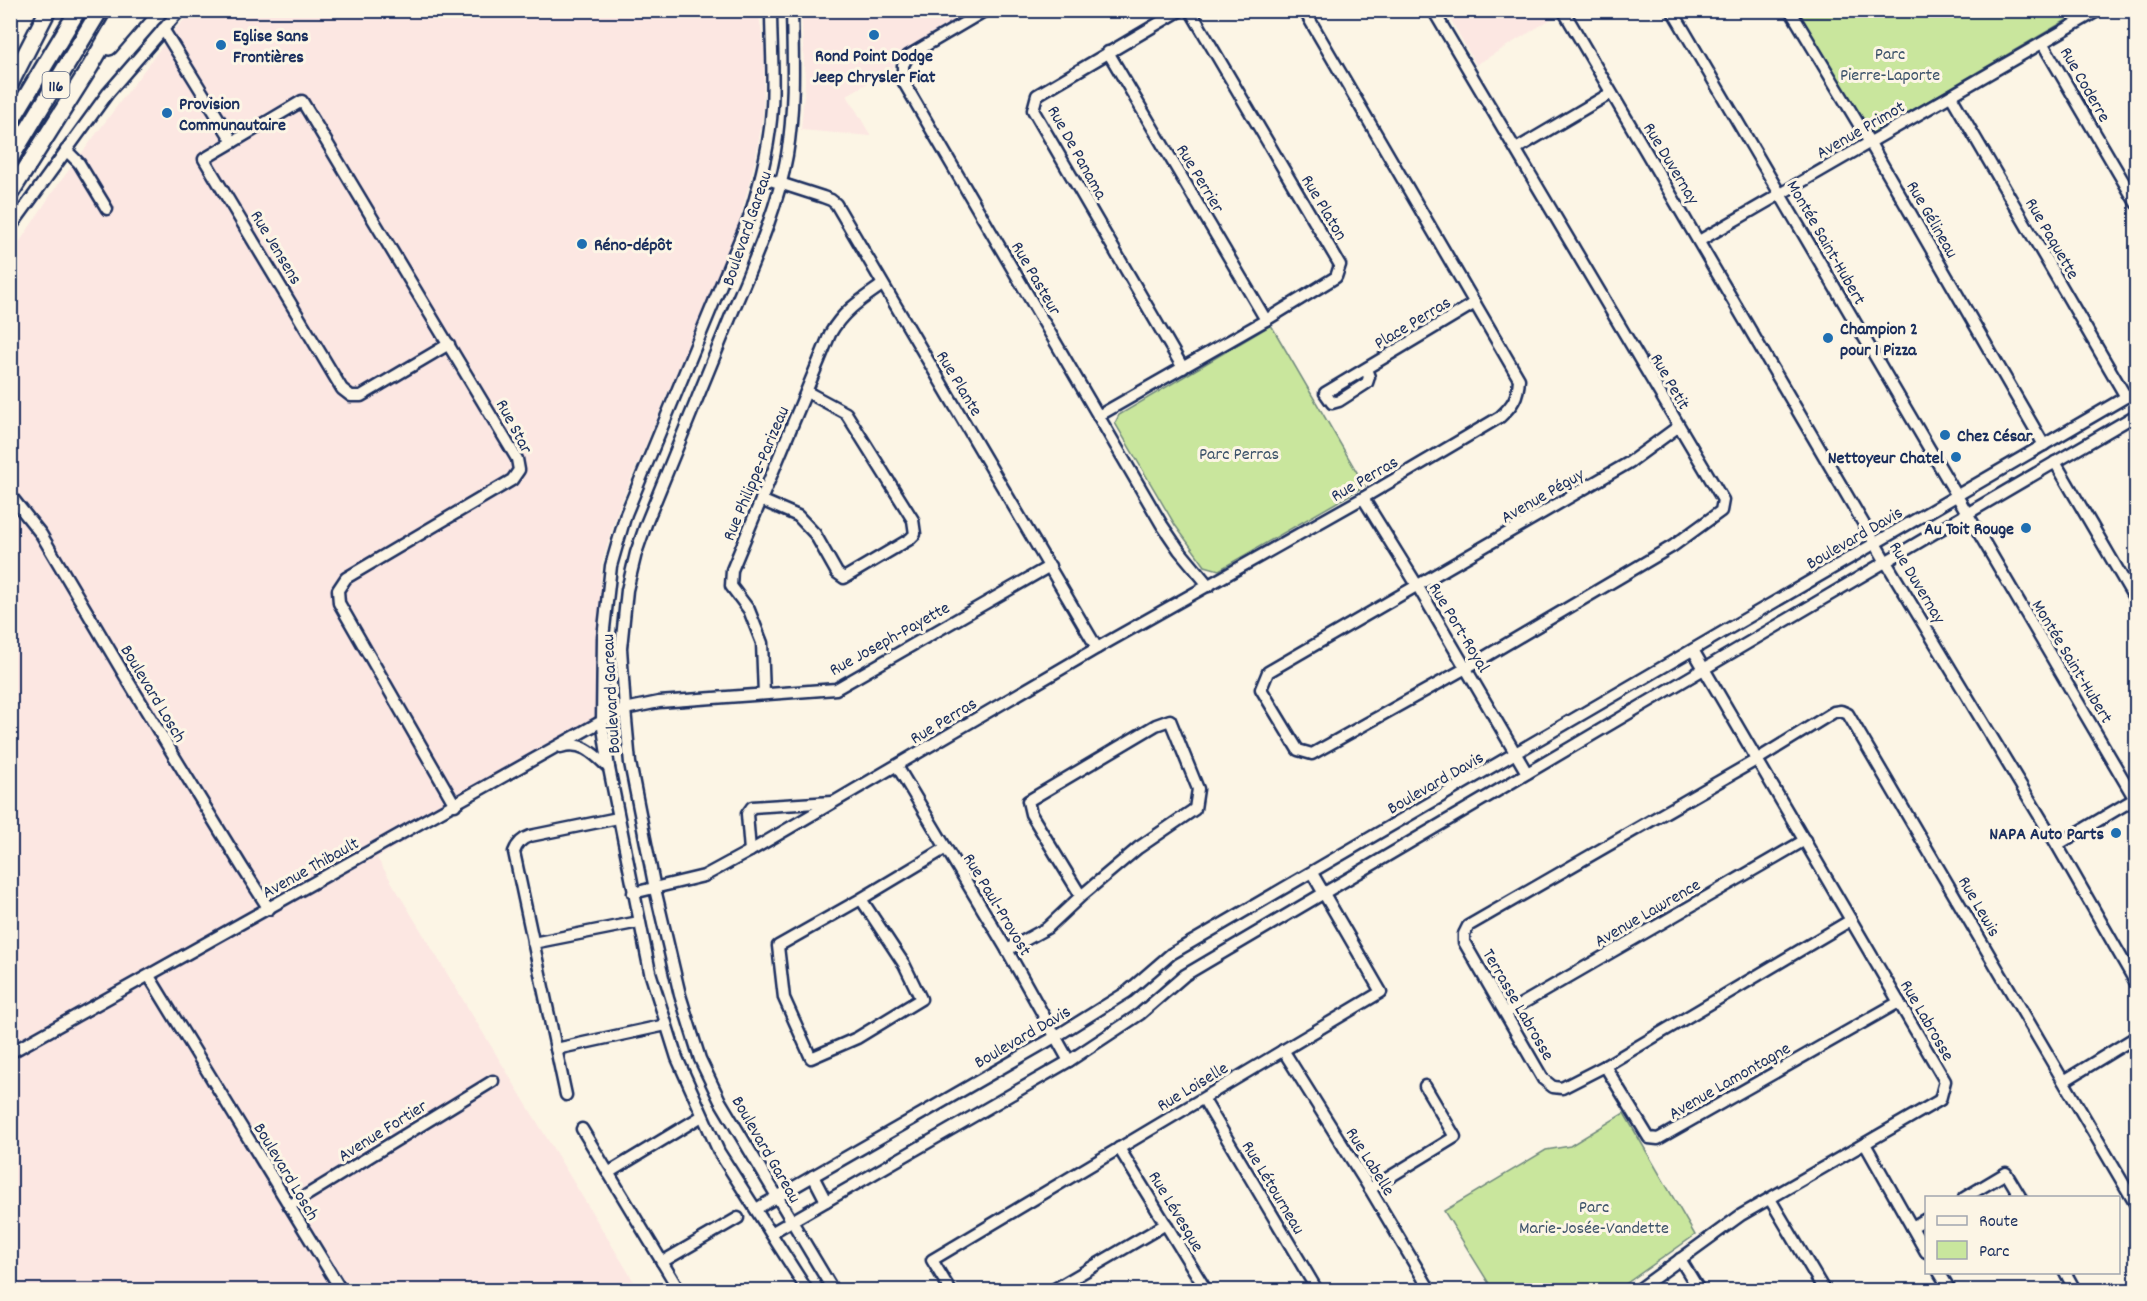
<svg xmlns="http://www.w3.org/2000/svg" width="2147" height="1301" viewBox="0 0 2147 1301" font-family="Dekko,sans-serif">
	<style>
		.built { fill: #fce7e2 }
		.green { fill: #c9e69d; stroke: #728a7e; stroke-width: 1.5 }
		.lines { fill: none; stroke-linecap: round; stroke-linejoin: round }
		.minor-casing { stroke: #1b2f5e; stroke-width: 15 }
		.highway-casing { stroke: #1b2f5e; stroke-width: 20 }
		.minor { stroke: #fcf5e5; stroke-width: 10 }
		.highway { stroke: #fcf5e5; stroke-width: 15 }
		.rail-casing { stroke: #1b2f5e; stroke-width: 5 }
		.rail { stroke: #fcf5e5; stroke-width: 3; stroke-dasharray: 9; stroke-linecap: butt }
		.poi-dot { fill: #1f6fb2; stroke: #fcf5e5; stroke-width: 2 }
		.labels { text-anchor: middle; stroke-width: 6; stroke-linejoin: round; paint-order: stroke }
		.shield { fill: #fcf5e5; stroke: #5e6a86; stroke-width: 1.5 }
		.shield-label { font-size: 16px; font-weight: bold; fill: #1b2f5e }
		.poi-label { font-size: 18px; font-weight: bold; fill: #1b2f5e; stroke: #fcf5e5; text-anchor: start }
		.park-label { font-size: 18px; fill: #3e546b; stroke: #fcf5e5 }
		.street-label { font-size: 18px; fill: #1b2f5e; stroke: #fcf5e5 }
	</style>
	<rect width="100%" height="100%" fill="#fcf5e5"/>
	<filter id="ink" filterUnits="userSpaceOnUse"><feTurbulence type="fractalNoise" baseFrequency=".0167" numOctaves="2"/><feDisplacementMap in="SourceGraphic" scale="12" xChannelSelector="R" yChannelSelector="G"/><feConvolveMatrix kernelMatrix="1 2 1 2 8 2 1 2 1" color-interpolation-filters="sRGB"/></filter>
	<g filter="url(#ink)">
		<g class="built">
			<polygon points="193,11 758,11 765,51 763,114 756,157 738,227 618,510 601,566 600,722 377,858 639,1290 11,1290 11,255 54,190 175,29"/>
			<polygon points="801,11 801,10 972,11 902,53 891,70 847,95 871,136 801,130 805,82"/>
			<polygon points="1446,11 1559,11 1556,16 1476,65"/>
		</g>
		<g class="green">
			<polygon points="1797,11 2082,11 1870,135"/>
			<polygon points="1271,325 1365,486 1219,570 1205,566 1175,525 1115,423 1119,415"/>
			<polygon points="1624,1113 1695,1235 1617,1290 1493,1290 1444,1211 1546,1150 1570,1146"/>
		</g>
		<g class="lines">
			<defs>
				<g id="minor">
					<path d="M 771,10 C 771,43 774,75 772,107 C 770,144 761,180 750,215 L 626,514 L 611,566 L 603,638 L 602,721 L 609,768 L 650,972 L 677,1058 L 719,1152 L 807,1290"/>
					<path d="M 792,10 C 793,59 795,107 787,155 C 777,212 752,265 730,318 C 702,387 674,455 646,524 L 636,553 L 627,590 L 621,648 L 625,709 L 630,763 L 655,889 L 680,995 L 700,1059 L 720,1101 L 833,1290"/>
					<polyline points="986,10 908,56 903,65 903,81 1162,525 1179,550 1209,586"/>
					<polyline points="1181,10 1037,95 1033,110 1183,368"/>
					<polyline points="1433,10 1723,500 1721,511 1673,546 1466,668 1312,754 1298,750 1261,689 1268,672 1630,462 1679,426"/>
					<polyline points="1563,10 1886,562 2057,845 2136,983"/>
					<polyline points="1672,10 2136,801"/>
					<polyline points="1790,10 1870,143 2044,445"/>
					<polyline points="163,29 233,142 204,159 342,389 351,396 361,396 449,344"/>
					<polyline points="2043,44 2136,203"/>
					<polyline points="1108,52 1266,320"/>
					<polyline points="1951,96 2126,397"/>
					<polyline points="233,142 302,101 517,459 519,470 512,480 346,578 338,590 339,603 455,805"/>
					<polyline points="1516,149 1611,93"/>
					<polyline points="66,150 79,163 107,209"/>
					<polyline points="761,177 823,197 831,200 836,204 1097,648"/>
					<polyline points="10,228 108,93 180,10"/>
					<polyline points="1699,241 2099,10"/>
					<polyline points="1366,369 1369,377 1367,383 1339,401 1332,403 1325,393 1475,303"/>
					<polyline points="1098,416 1266,320 1336,277 1340,265 1190,10"/>
					<polyline points="2055,462 2136,601"/>
					<polyline points="10,495 41,534 125,676 242,867 269,909"/>
					<polyline points="1363,498 1417,585 1527,773"/>
					<polyline points="761,500 798,516 815,534 837,573 844,578 910,539 915,534 913,520 846,413 807,392"/>
					<path d="M 764,694 L 762,643 L 749,610 L 731,586 L 732,570 L 830,334 C 843,311 862,299 882,285"/>
					<path d="M 561,747 C 582,740 595,755 609,768"/>
					<polyline points="897,766 1007,950 1069,1061"/>
					<polyline points="2057,845 2136,798"/>
					<polyline points="750,851 747,814 752,807 832,802"/>
					<path d="M 633,893 L 704,876 L 750,851 L 1097,648 L 1363,498 L 1500,417 C 1513,405 1518,397 1519,379 L 1304,10"/>
					<polyline points="861,899 904,964 921,999 857,1038 811,1058 784,998 778,946 861,899 946,848"/>
					<polyline points="1851,920 1605,1066 1562,1088 1553,1087 1543,1079 1464,942 1464,934 1468,926 1758,759 1834,712 1841,711 1848,714 2136,1205"/>
					<polyline points="533,943 639,922"/>
					<polyline points="1007,950 1047,928 1081,896 1138,848 1195,809 1198,789 1170,720 1156,725 1028,801 1031,814 1081,896"/>
					<polyline points="149,976 341,1290"/>
					<polyline points="1506,1013 1805,840"/>
					<polyline points="556,1049 666,1025"/>
					<polyline points="1283,1050 1370,1189 1430,1290"/>
					<polyline points="10,1053 602,721 625,709 659,702 836,689 1050,566"/>
					<polyline points="1605,1066 1649,1138 1658,1139 1899,1002"/>
					<polyline points="2064,1081 2136,1037"/>
					<path d="M 566,1095 L 514,852 C 517,844 521,839 530,836 L 618,818"/>
					<polyline points="1204,1100 1317,1290"/>
					<polyline points="582,1129 679,1290"/>
					<polyline points="1865,1144 1926,1252"/>
					<polyline points="1119,1148 1206,1290"/>
					<polyline points="608,1173 702,1116"/>
					<polyline points="813,1176 826,1201"/>
					<polyline points="1370,1189 1455,1137 1425,1086"/>
					<polyline points="1964,1198 2006,1173 2021,1198"/>
					<polyline points="1770,1199 1824,1290"/>
					<polyline points="289,1206 493,1081"/>
					<polyline points="756,1209 1055,1037 1127,992 1171,954 2136,391"/>
					<polyline points="1912,1227 1926,1219"/>
					<polyline points="771,1233 1069,1061 1140,1014 1185,975 1953,522 2136,415"/>
					<polyline points="1680,1259 1699,1290"/>
					<polyline points="662,1262 738,1218"/>
					<polyline points="1939,1272 1950,1290"/>
					<polyline points="2065,1272 2075,1290"/>
					<polyline points="950,1290 932,1260 1381,992 1312,873"/>
					<polyline points="1053,1290 1166,1224"/>
					<polyline points="1638,1290 1741,1215 1940,1100 1945,1081 1693,650"/>
				</g>
				<g id="highway">
					<polyline points="109,47 141,10"/>
					<polyline points="10,84 48,10"/>
					<polyline points="10,123 78,10"/>
					<polyline points="10,159 100,10"/>
					<polyline points="10,194 90,67 123,10"/>
				</g>
			</defs>
			<use href="#minor" class="minor-casing"/>
			<use href="#highway" class="highway-casing"/>
			<use href="#minor" class="minor"/>
			<use href="#highway" class="highway"/>
			<defs>
				<polyline id="rail" points="10,15 13,10"/>
			</defs>
			<use href="#rail" class="rail-casing"/>
			<use href="#rail" class="rail"/>
		</g>
	</g>
	<g class="poi-dot">
		<circle cx="874" cy="35" r="6"/>
		<circle cx="221" cy="45" r="6"/>
		<circle cx="167" cy="113" r="6"/>
		<circle cx="582" cy="244" r="6"/>
		<circle cx="1828" cy="338" r="6"/>
		<circle cx="1945" cy="435" r="6"/>
		<circle cx="1956" cy="457" r="6"/>
		<circle cx="2026" cy="528" r="6"/>
		<circle cx="2116" cy="833" r="6"/>
	</g>
	<g class="labels">
		<rect class="shield" x="42.5" y="72" width="27" height="26" rx="4.5"/>
		<g class="shield-label">
			<text x="56" y="91">116</text>
		</g>
		<g class="poi-label">
			<text x="233" y="41">Eglise Sans<tspan x="233" dy="21">Frontières</tspan></text>
			<text x="874" y="61" text-anchor="middle">Rond Point Dodge<tspan x="874" dy="21">Jeep Chrysler Fiat</tspan></text>
			<text x="179" y="109">Provision<tspan x="179" dy="21">Communautaire</tspan></text>
			<text x="594" y="250">Réno-dépôt</text>
			<text x="1840" y="334">Champion 2<tspan x="1840" dy="21">pour 1 Pizza</tspan></text>
			<text x="1957" y="441">Chez César</text>
			<text x="1944" y="463" text-anchor="end">Nettoyeur Chatel</text>
			<text x="2014" y="534" text-anchor="end">Au Toit Rouge</text>
			<text x="2104" y="839" text-anchor="end">NAPA Auto Parts</text>
		</g>
		<g class="park-label">
			<text x="1890" y="59">Parc<tspan x="1890" dy="21">Pierre-Laporte</tspan></text>
			<text x="1239" y="459">Parc Perras</text>
			<text x="1594" y="1212">Parc<tspan x="1594" dy="21">Marie-Josée-Vandette</tspan></text>
		</g>
		<g class="street-label">
			<text transform="translate(2086 84) rotate(60)" y="6">Rue Coderre</text>
			<text transform="translate(1860 129) rotate(-30)" y="6">Avenue Primot</text>
			<text transform="translate(1078 152) rotate(61)" y="6">Rue De Panama</text>
			<text transform="translate(1672 163) rotate(59)" y="6">Rue Duvernay</text>
			<text transform="translate(1201 178) rotate(59)" y="6">Rue Perrier</text>
			<text transform="translate(1325 207) rotate(59)" y="6">Rue Platon</text>
			<text transform="translate(1933 219) rotate(60)" y="6">Rue Gélineau</text>
			<text transform="translate(746 228) rotate(-71)" y="6">Boulevard Gareau</text>
			<text transform="translate(2053 238) rotate(60)" y="6">Rue Paquette</text>
			<text transform="translate(1827 242) rotate(60)" y="6">Montée Saint-Hubert</text>
			<text transform="translate(277 247) rotate(59)" y="6">Rue Jensens</text>
			<text transform="translate(1037 278) rotate(60)" y="6">Rue Pasteur</text>
			<text transform="translate(1412 322) rotate(-31)" y="6">Place Perras</text>
			<text transform="translate(1671 381) rotate(60)" y="6">Rue Petit</text>
			<text transform="translate(960 383) rotate(59)" y="6">Rue Plante</text>
			<text transform="translate(515 426) rotate(62)" y="6">Rue Star</text>
			<text transform="translate(755 473) rotate(-67)" y="6">Rue Philippe-Parizeau</text>
			<text transform="translate(1364 478) rotate(-30)" y="6">Rue Perras</text>
			<text transform="translate(1542 495) rotate(-30)" y="6">Avenue Péguy</text>
			<text transform="translate(1854 537) rotate(-30)" y="6">Boulevard Davis</text>
			<text transform="translate(1918 582) rotate(59)" y="6">Rue Duvernay</text>
			<text transform="translate(1460 627) rotate(59)" y="6">Rue Port-Royal</text>
			<text transform="translate(889 638) rotate(-29)" y="6">Rue Joseph-Payette</text>
			<text transform="translate(2073 661) rotate(59)" y="6">Montée Saint-Hubert</text>
			<text transform="translate(154 693) rotate(59)" y="6">Boulevard Losch</text>
			<text transform="translate(610 694) rotate(-93)" y="6">Boulevard Gareau</text>
			<text transform="translate(943 720) rotate(-31)" y="6">Rue Perras</text>
			<text transform="translate(1435 782) rotate(-30)" y="6">Boulevard Davis</text>
			<text transform="translate(310 867) rotate(-29)" y="6">Avenue Thibault</text>
			<text transform="translate(998 904) rotate(59)" y="6">Rue Paul-Provost</text>
			<text transform="translate(1980 906) rotate(60)" y="6">Rue Lewis</text>
			<text transform="translate(1647 912) rotate(-30)" y="6">Avenue Lawrence</text>
			<text transform="translate(1519 1004) rotate(60)" y="6">Terrasse Labrosse</text>
			<text transform="translate(1928 1020) rotate(60)" y="6">Rue Labrosse</text>
			<text transform="translate(1022 1036) rotate(-30)" y="6">Boulevard Davis</text>
			<text transform="translate(1729 1080) rotate(-30)" y="6">Avenue Lamontagne</text>
			<text transform="translate(1192 1086) rotate(-31)" y="6">Rue Loiselle</text>
			<text transform="translate(382 1130) rotate(-32)" y="6">Avenue Fortier</text>
			<text transform="translate(767 1149) rotate(60)" y="6">Boulevard Gareau</text>
			<text transform="translate(1371 1161) rotate(58)" y="6">Rue Labelle</text>
			<text transform="translate(287 1171) rotate(59)" y="6">Boulevard Losch</text>
			<text transform="translate(1274 1187) rotate(59)" y="6">Rue Létourneau</text>
			<text transform="translate(1177 1211) rotate(59)" y="6">Rue Lévesque</text>
		</g>
	</g>
	<rect width="2147" height="1301" fill="none" stroke="#fcf5e5" stroke-width="36"/>
	<rect x="18" y="18" width="2111" height="1265" fill="none" stroke="#1b2f5e" stroke-width="2" filter="url(#ink)"/>
	<rect x="1925" y="1196" width="195" height="78" fill="#fcf5e5" stroke="#a2a6af" stroke-width="1.5"/>
	<rect x="1937" y="1216" width="30" height="9" fill="#fcf5e5" stroke="#a2a6af" stroke-width="1.5"/>
	<text x="1979" y="1226" font-size="18" fill="#1b2f5e">Route</text>
	<rect x="1937" y="1241" width="30" height="18" fill="#c9e69d" stroke="#a2a6af" stroke-width="1.5"/>
	<text x="1979" y="1256" font-size="18" fill="#1b2f5e">Parc</text>
</svg>
